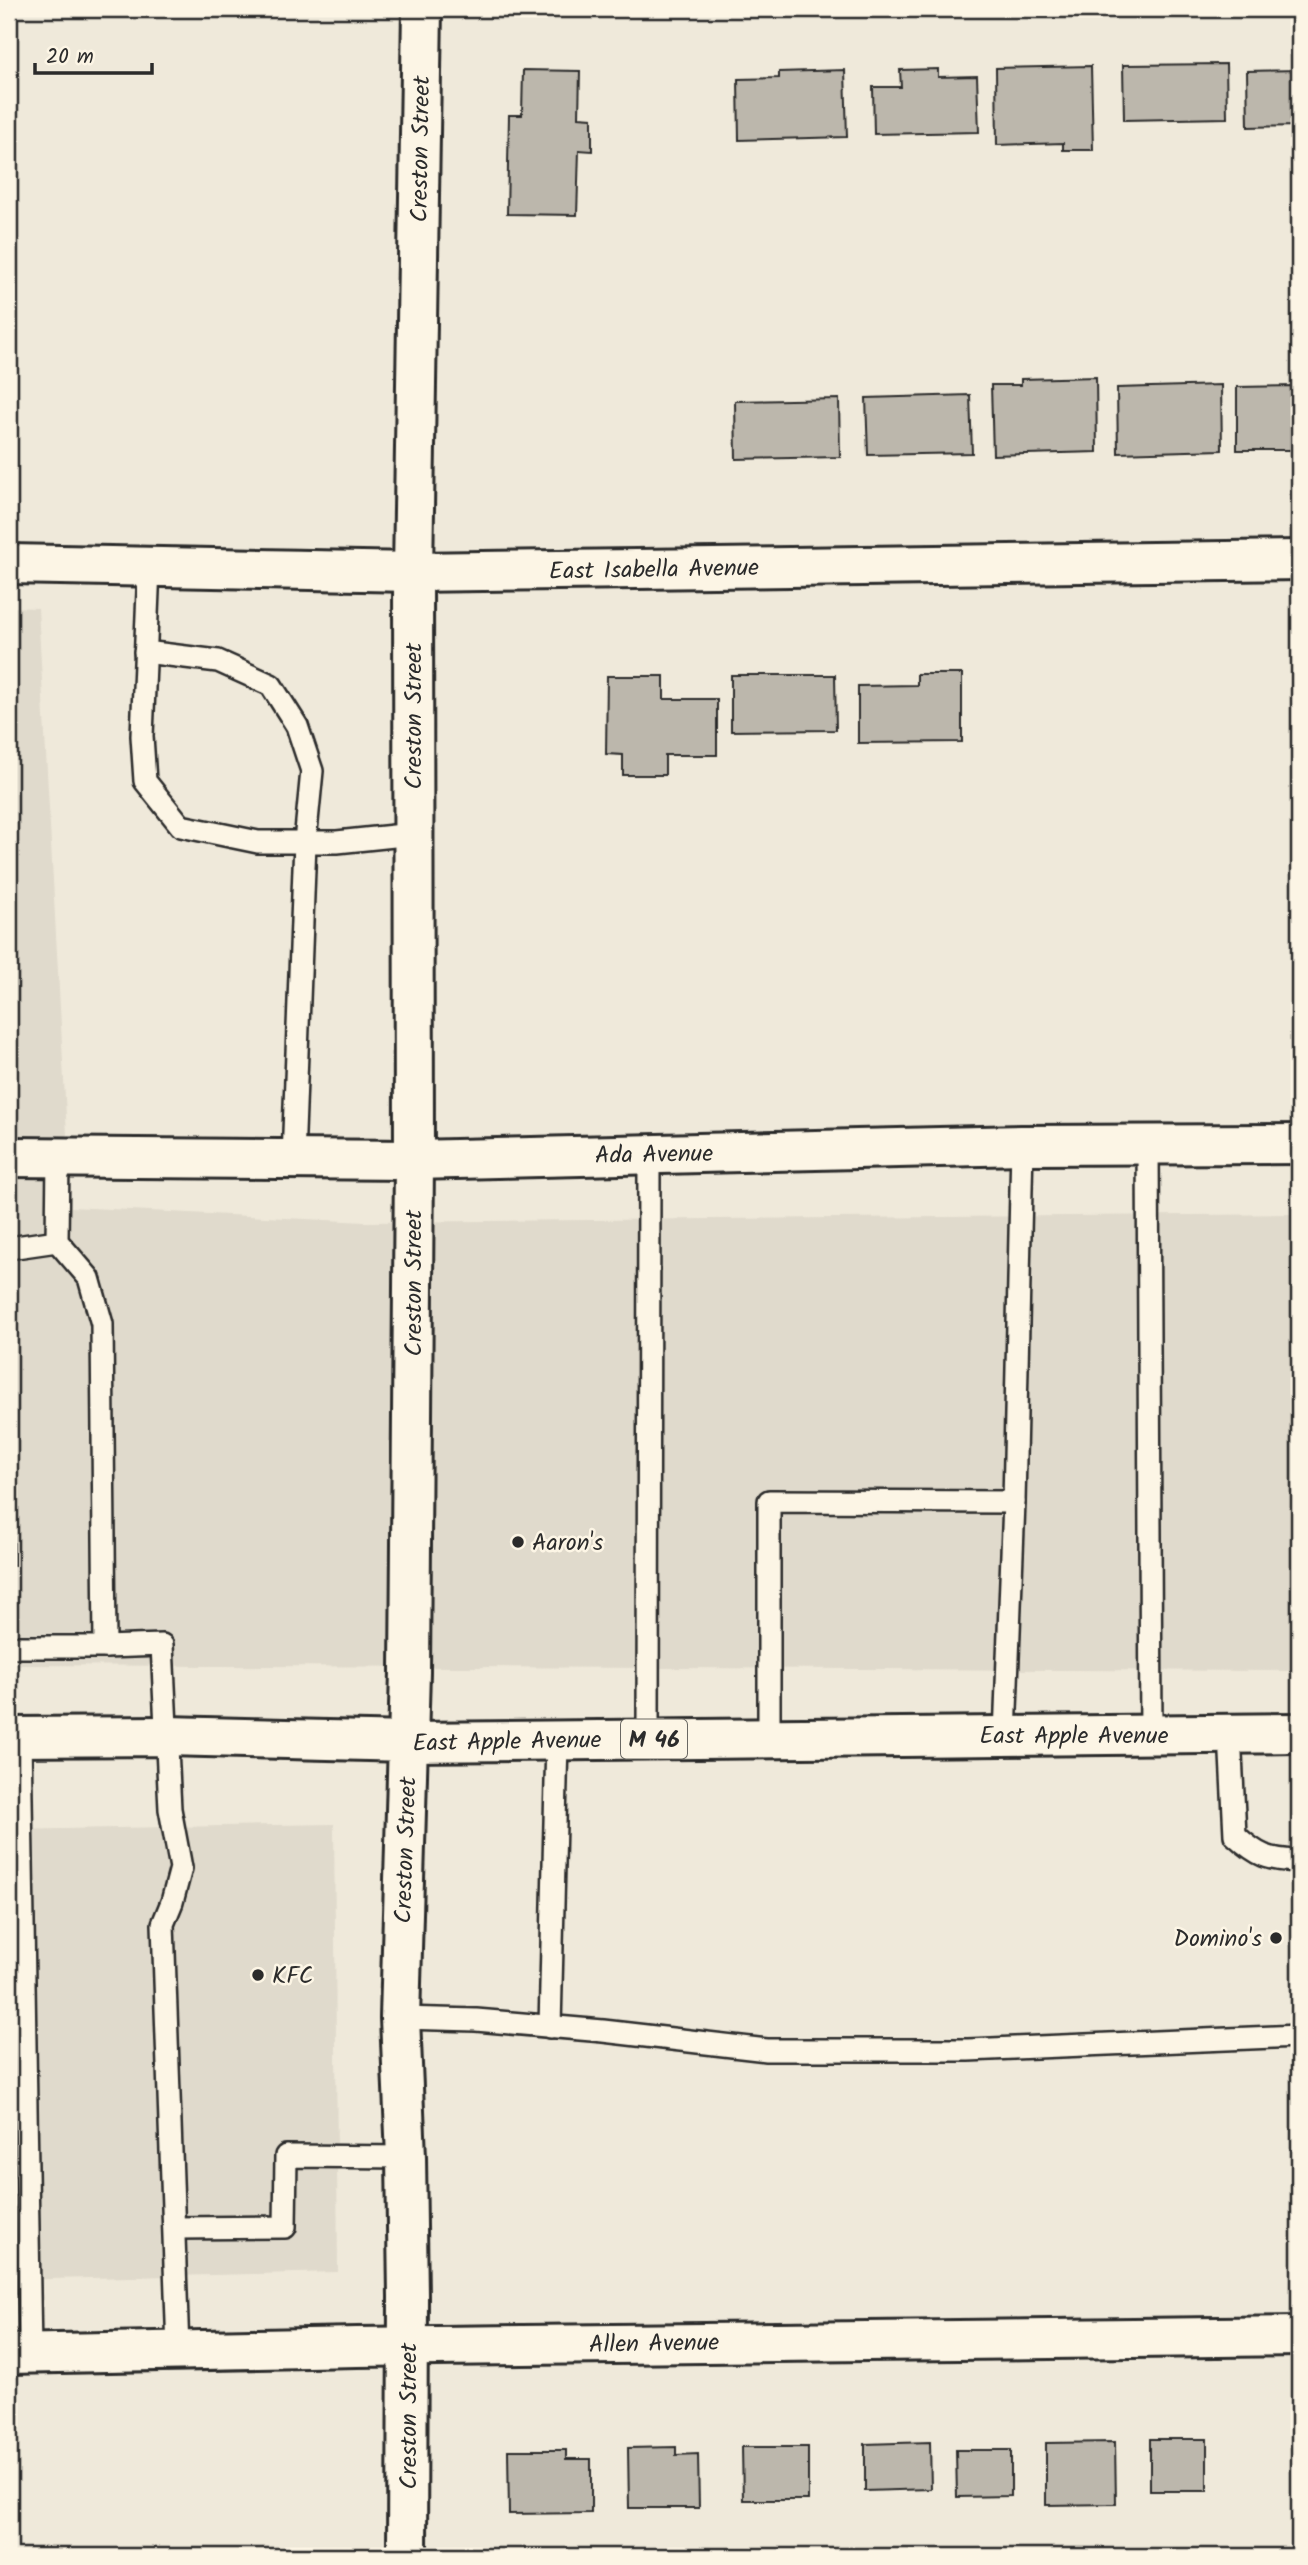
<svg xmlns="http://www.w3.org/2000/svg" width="1308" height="2565" viewBox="0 0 1308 2565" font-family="Kalam,sans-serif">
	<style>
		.built { fill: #e0dacc }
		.building { fill: #bcb7ac; stroke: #2b2b2b; stroke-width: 2 }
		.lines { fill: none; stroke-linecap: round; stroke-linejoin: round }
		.lane-casing { stroke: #2b2b2b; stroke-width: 26 }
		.street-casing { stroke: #2b2b2b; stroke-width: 44 }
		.primary-casing { stroke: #2b2b2b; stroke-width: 44 }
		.lane { stroke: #fcf5e5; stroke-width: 21 }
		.street { stroke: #fcf5e5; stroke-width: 38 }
		.primary { stroke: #fcf5e5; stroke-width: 38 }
		.poi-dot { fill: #2b2b2b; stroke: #fcf5e5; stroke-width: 2.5 }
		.labels { text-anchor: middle; stroke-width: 5; stroke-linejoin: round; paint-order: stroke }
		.shield { fill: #fcf5e5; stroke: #6a6863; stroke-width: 2 }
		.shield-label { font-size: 23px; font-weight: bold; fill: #2b2b2b }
		.street-label { font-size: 24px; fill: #2b2b2b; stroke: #fcf5e5 }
		.poi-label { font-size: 24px; fill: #2b2b2b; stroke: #fcf5e5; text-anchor: start }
	</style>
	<rect width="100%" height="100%" fill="#efe9da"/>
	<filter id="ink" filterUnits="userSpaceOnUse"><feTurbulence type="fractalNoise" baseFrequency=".0143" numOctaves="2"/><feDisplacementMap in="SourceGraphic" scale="14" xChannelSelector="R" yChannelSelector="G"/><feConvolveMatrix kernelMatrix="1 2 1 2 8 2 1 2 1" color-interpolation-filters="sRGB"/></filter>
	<g filter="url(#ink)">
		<g class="built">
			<polygon points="9,607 38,608 71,1207 365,1222 1299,1214 1299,1671 9,1665"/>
			<polygon points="334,1824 338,2272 9,2280 9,1830"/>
		</g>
		<g class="building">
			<polygon points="1226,64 1227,118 1124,120 1123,65"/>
			<polygon points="1091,66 1093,150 1063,150 1063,143 997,145 996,68"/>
			<polygon points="938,69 938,77 977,76 979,132 874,134 873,87 901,87 900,70"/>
			<polygon points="523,70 580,71 579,117 592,118 592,151 579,150 577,215 507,214 509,115 522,115"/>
			<polygon points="845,70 847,137 739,140 738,79 779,78 779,72"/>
			<polygon points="1299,70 1299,126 1248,127 1247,71"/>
			<polygon points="1096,377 1097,452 993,455 991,385 1021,385 1021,379"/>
			<polygon points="1221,385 1222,450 1118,453 1117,388"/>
			<polygon points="1299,386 1299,450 1237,450 1237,387"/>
			<polygon points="970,395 972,453 868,455 866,398"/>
			<polygon points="839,399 840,457 736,459 735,401"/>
			<polygon points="917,674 962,674 962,742 858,743 858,686 917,685"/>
			<polygon points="731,675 835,675 836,730 731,731"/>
			<polygon points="607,676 664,676 664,699 717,699 717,755 665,755 665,775 623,775 623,755 606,754"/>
			<rect x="9" y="1527" width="5" height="38"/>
			<rect x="1150" y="2439" width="57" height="52"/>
			<polygon points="930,2442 931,2489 865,2491 865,2444"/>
			<polygon points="1115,2442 1116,2504 1046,2505 1046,2443"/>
			<polygon points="676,2447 676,2455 698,2454 699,2508 629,2508 628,2448"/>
			<polygon points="742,2447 808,2447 808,2500 743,2500"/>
			<polygon points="508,2450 566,2450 566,2459 591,2459 591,2513 509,2514"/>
			<polygon points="956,2450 1011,2450 1011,2496 957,2497"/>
		</g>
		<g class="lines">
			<defs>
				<g id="lane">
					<polyline points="149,567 142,736 145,781 181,826 258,842 337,842 413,834"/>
					<polyline points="145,652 218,661 271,685 297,726 312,771 305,842 293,1159"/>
					<polyline points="1148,1144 1151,1735"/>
					<polyline points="58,1158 57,1241 89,1278 102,1324 105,1647 162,1645 170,1809 181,1868 172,1902 163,1924 178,2350"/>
					<polyline points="9,1248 57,1241"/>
					<polyline points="9,1647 105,1647"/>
					<path d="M 1230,1734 L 1235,1835 C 1258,1856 1268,1860 1299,1861"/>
					<polyline points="1005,1736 1014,1502 1022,1145"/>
					<polyline points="20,1737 30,2354"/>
					<polyline points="769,1738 769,1501 1014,1502"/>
					<polyline points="648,1739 649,1155"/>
					<polyline points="400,2018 476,2020 603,2031 767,2050 968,2050 1299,2036"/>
					<polyline points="550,2027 557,1741"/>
					<polyline points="175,2228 285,2227 286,2156 406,2157"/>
				</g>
				<g id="street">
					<polyline points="9,564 413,572 1299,560"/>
					<polyline points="9,1157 414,1160 1022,1145 1299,1144"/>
					<polyline points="9,2354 357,2347 1299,2336"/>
					<polyline points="407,2556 408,2296 406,2157 400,2018 410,1672 414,1160 413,572 422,9"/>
				</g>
				<polyline id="primary" points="9,1737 167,1736 409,1742 1299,1733"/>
			</defs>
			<use href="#lane" class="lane-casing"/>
			<use href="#street" class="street-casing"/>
			<use href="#primary" class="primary-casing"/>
			<use href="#lane" class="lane"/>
			<use href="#street" class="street"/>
			<use href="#primary" class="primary"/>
		</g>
	</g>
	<g class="poi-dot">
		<circle cx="518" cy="1542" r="7"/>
		<circle cx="1276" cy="1938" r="7"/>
		<circle cx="258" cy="1975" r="7"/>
	</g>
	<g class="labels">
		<rect class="shield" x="621" y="1719.5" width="66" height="39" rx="5"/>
		<g class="shield-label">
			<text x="654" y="1747">M 46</text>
		</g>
		<g class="street-label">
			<text transform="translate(420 149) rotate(-89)" y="8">Creston Street</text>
			<text transform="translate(654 569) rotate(-1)" y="8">East Isabella Avenue</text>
			<text transform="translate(413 716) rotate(-90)" y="8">Creston Street</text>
			<text transform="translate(654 1154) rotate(-1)" y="8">Ada Avenue</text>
			<text transform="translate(413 1283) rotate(-90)" y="8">Creston Street</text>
			<text x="1074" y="1743">East Apple Avenue</text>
			<text transform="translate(507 1741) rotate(-1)" y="8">East Apple Avenue</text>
			<text transform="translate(405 1850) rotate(-88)" y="8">Creston Street</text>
			<text transform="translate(654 2343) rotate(-1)" y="8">Allen Avenue</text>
			<text transform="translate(408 2416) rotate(-90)" y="8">Creston Street</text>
		</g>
		<g class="poi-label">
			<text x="532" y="1550">Aaron's</text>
			<text x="1262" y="1946" text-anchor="end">Domino's</text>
			<text x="272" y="1983">KFC</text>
		</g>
	</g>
	<rect width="1308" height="2565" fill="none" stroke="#fcf5e5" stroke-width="35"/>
	<rect x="18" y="18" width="1273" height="2530" fill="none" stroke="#2b2b2b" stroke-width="2.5" filter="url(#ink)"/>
	<path d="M35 63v10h117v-10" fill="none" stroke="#2b2b2b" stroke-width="3.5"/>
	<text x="46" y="63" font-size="21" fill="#2b2b2b" stroke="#fcf5e5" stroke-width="5" paint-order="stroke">20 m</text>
</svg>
